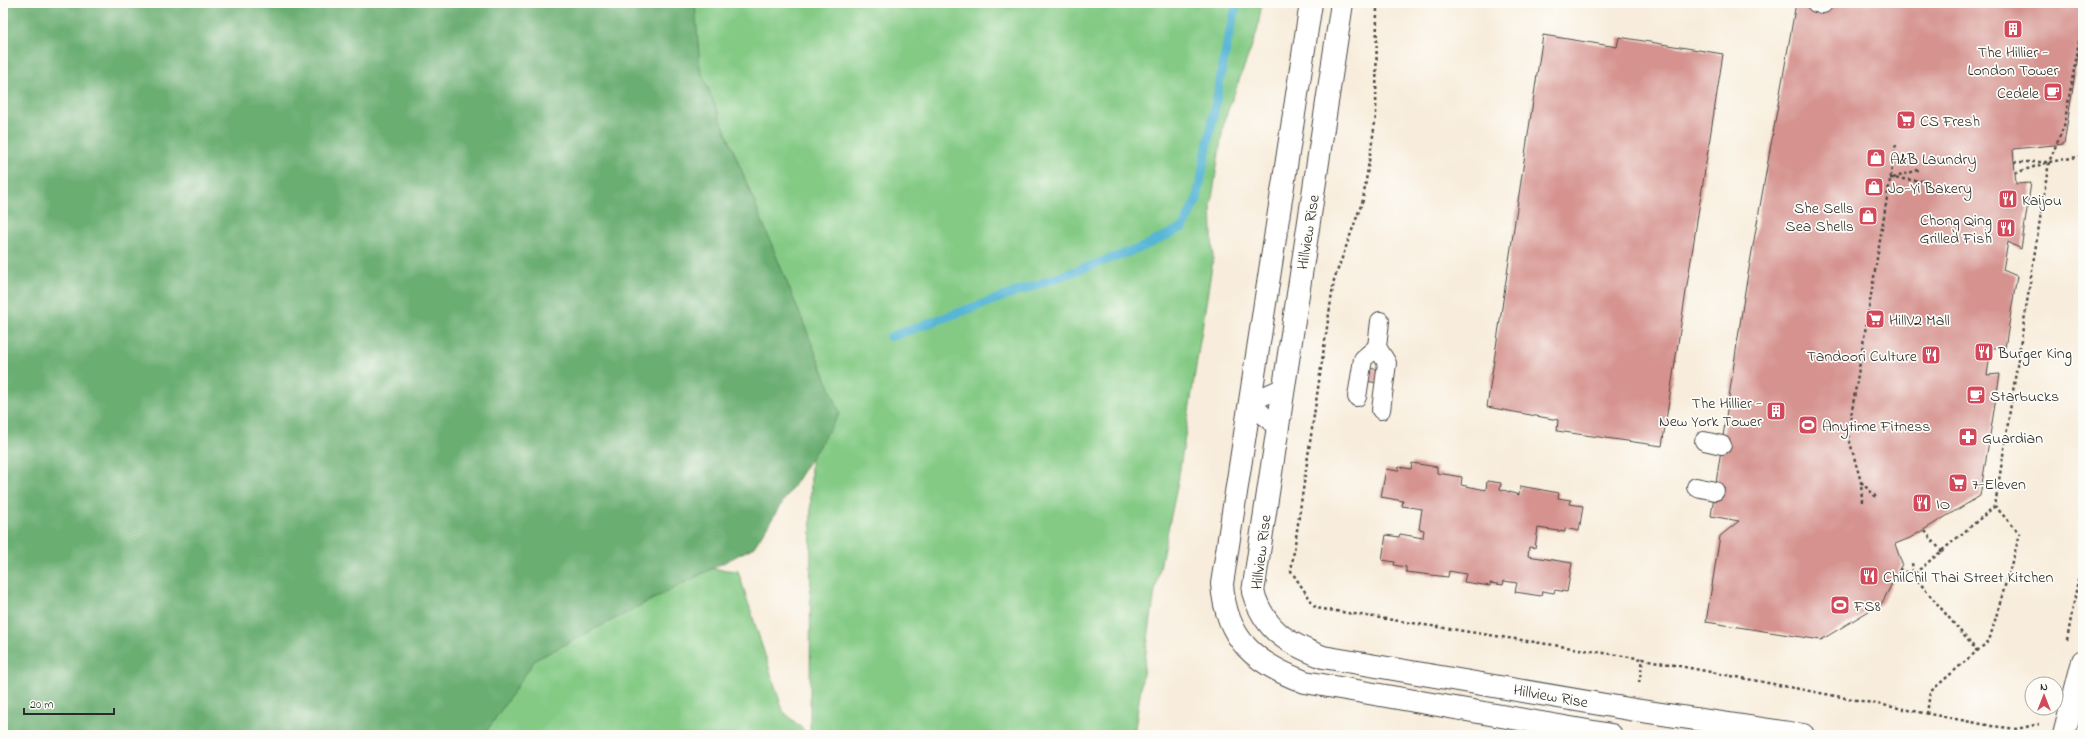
<svg xmlns="http://www.w3.org/2000/svg" width="2086" height="738" viewBox="0 0 2086 738" font-family="'Indie Flower',sans-serif">
	<style>
		.green { fill: #84ca85; stroke: #587a58 }
		.forest { fill: #6bae72; stroke: #4b6c4e }
		.lines { fill: none; stroke-linecap: round; stroke-linejoin: round }
		.stream { stroke: #57b6d5; stroke-width: 9 }
		.building { fill: #d5928e }
		.lane-casing { stroke: #4a4846; stroke-width: 20 }
		.street-casing { stroke: #4a4846; stroke-width: 24 }
		.path { stroke: #4a4846; stroke-width: 2.5; stroke-dasharray: 3 3; stroke-linecap: butt }
		.lane { stroke: #fff; stroke-width: 18 }
		.street { stroke: #fff; stroke-width: 22 }
		.labels { text-anchor: middle; stroke-width: 3.5; stroke-linejoin: round; paint-order: stroke }
		.poi-label { font-size: 16px; fill: #2b2b2b; stroke: #fdfcf7; text-anchor: start }
		.street-label { font-size: 16px; fill: #2b2b2b; stroke: #fdfcf7 }
	</style>
	<rect width="100%" height="100%" fill="#fdfcf7"/>
	<filter id="ink" filterUnits="userSpaceOnUse"><feTurbulence type="fractalNoise" baseFrequency=".025" numOctaves="2"/><feDisplacementMap in="SourceGraphic" scale="8" xChannelSelector="R" yChannelSelector="G"/><feConvolveMatrix kernelMatrix="1 2 1 2 8 2 1 2 1" color-interpolation-filters="sRGB"/></filter>
	<filter id="wash" filterUnits="userSpaceOnUse"><feTurbulence type="fractalNoise" baseFrequency=".012" numOctaves="4" result="noise"/><feDisplacementMap in="SourceGraphic" scale="16" xChannelSelector="R" yChannelSelector="G"/><feGaussianBlur stdDeviation="0.9" result="paint"/><feColorMatrix in="noise" values="0 0 0 0 0 0 0 0 0 0 0 0 0 0 0 0 0 1.4 0 .05"/><feComposite in="paint" operator="in"/></filter>
	<g filter="url(#wash)">
		<rect width="100%" height="100%" fill="#f8eddc"/>
		<g class="green">
			<polygon points="529,3 1262,3 1257,32 1224,121 1211,205 1213,259 1177,487 1155,591 1134,735 810,735 811,430"/>
			<polygon points="565,556 738,571 783,711 809,735 470,735"/>
		</g>
		<polygon class="forest" points="3,3 695,3 700,68 840,413 754,547 535,660 484,735 3,735"/>
		<g class="lines">
			<polyline class="stream" points="890,337 1143,247 1183,227 1197,199 1228,39 1237,3"/>
		</g>
		<g id="blocks">
			<g class="building">
				<polygon points="1796,3 2083,3 2083,24 2064,144 2013,149 2016,184 2031,183 2021,249 2008,242 2003,270 2017,276 2005,348 1991,348 1987,375 2000,374 1980,496 1910,538 1895,544 1902,564 1882,603 1821,640 1706,622 1720,536 1739,521 1711,516 1745,291"/>
				<polygon points="1543,35 1617,47 1619,37 1723,54 1662,446 1557,431 1558,420 1487,407"/>
				<polygon points="1368,368 1380,370 1378,383 1366,381"/>
				<polygon points="1412,463 1437,467 1437,473 1462,477 1461,485 1486,490 1487,481 1501,483 1500,489 1519,495 1520,486 1559,493 1558,498 1571,500 1570,504 1583,506 1579,531 1565,528 1565,532 1538,528 1535,548 1529,547 1528,556 1572,563 1567,592 1555,590 1554,593 1542,591 1541,596 1515,592 1517,583 1504,581 1503,585 1490,583 1490,586 1464,582 1466,574 1449,571 1448,577 1406,572 1406,567 1394,565 1395,562 1382,560 1386,535 1399,537 1400,534 1423,538 1424,530 1419,529 1422,509 1402,506 1403,501 1381,497 1386,469 1398,471 1399,467 1411,469"/>
			</g>
		</g>
	</g>
	<g filter="url(#ink)">
		<use href="#blocks" fill-opacity="0" stroke="#4a4846" stroke-width="1"/>
		<g class="lines">
			<defs>
				<g id="lane">
					<polyline points="1816,3 1823,4"/>
					<polyline points="1380,321 1377,347 1387,363 1381,410"/>
					<polyline points="1357,397 1363,359 1377,347"/>
					<polyline points="1277,428 1250,402 1284,387"/>
					<polyline points="1704,441 1722,445"/>
					<polyline points="1696,487 1715,491"/>
				</g>
				<g id="street">
					<path d="M 1311,3 L 1222,584 C 1226,640 1256,664 1305,682 L 1611,735"/>
					<path d="M 1342,3 L 1253,592 C 1265,631 1287,643 1323,657 L 1635,710 L 1803,735"/>
					<polyline points="2064,735 2083,661"/>
				</g>
			</defs>
			<use href="#lane" class="lane-casing"/>
			<use href="#street" class="street-casing"/>
			<g class="path">
				<polyline points="1377,3 1376,116 1363,200 1334,280 1291,571 1316,608 1643,659"/>
				<polyline points="2014,162 2047,162"/>
				<polyline points="2015,173 2049,162 2083,156"/>
				<polyline points="1890,178 1924,181"/>
				<polyline points="1893,178 1921,169"/>
				<polyline points="1861,482 1876,497"/>
				<polyline points="1862,502 1861,482 1848,435 1896,143"/>
				<polyline points="1925,531 1942,552"/>
				<polyline points="1899,569 1913,575 1912,561"/>
				<polyline points="2067,640 2083,553"/>
				<polyline points="1977,651 1989,641 2020,534 1995,506"/>
				<polyline points="1639,683 1643,659 1992,726 2017,729 2039,724"/>
				<polyline points="1927,714 1930,692 1977,651 1913,575 1995,506 2049,162 2064,126 2083,19"/>
			</g>
			<use href="#lane" class="lane"/>
			<use href="#street" class="street"/>
		</g>
	</g>
	<defs>
		<symbol id="building-square" viewBox="-11 -11 22 22"><rect x="-9" y="-9" width="18" height="18" rx="4" fill="#d1495b" stroke="#fdfcf7"/><path d="M-4-6H4V6H1V3H-1V6H-4ZM-2.5-4.3h1.7v1.8h-1.7ZM.8-4.3h1.7v1.8H.8ZM-2.5-1h1.7V.8h-1.7ZM.8-1h1.7V.8H.8Z" fill="#fff"/></symbol>
		<symbol id="cafe-square" viewBox="-11 -11 22 22"><rect x="-9" y="-9" width="18" height="18" rx="4" fill="#d1495b" stroke="#fdfcf7"/><path d="M-5.5-4.5H6V0H3Q3 3.5 0 3.5H-2.5Q-5.5 3.5-5.5 0ZM3-3.2v2h1.7v-2ZM-6 4.5H4V6H-6Z" fill="#fff"/></symbol>
		<symbol id="supermarket-square" viewBox="-11 -11 22 22"><rect x="-9" y="-9" width="18" height="18" rx="4" fill="#d1495b" stroke="#fdfcf7"/><path d="M-6-5.5h2.5l.6 2H6L4.5 2H-2.5L-4.4-4H-6ZM-1.5 3.2a1.3 1.3 0 1 0 .1 0ZM3 3.2a1.3 1.3 0 1 0 .1 0Z" fill="#fff"/></symbol>
		<symbol id="shop-square" viewBox="-11 -11 22 22"><rect x="-9" y="-9" width="18" height="18" rx="4" fill="#d1495b" stroke="#fdfcf7"/><path d="M-5-2.5h2.3a2.7 3.5 0 0 1 5.4 0H5L5.5 6h-11ZM-1.5-2.5h3a1.5 2.3 0 0 0-3 0Z" fill="#fff"/></symbol>
		<symbol id="restaurant-square" viewBox="-11 -11 22 22"><rect x="-9" y="-9" width="18" height="18" rx="4" fill="#d1495b" stroke="#fdfcf7"/><path d="M-5-6h1v4h1v-4h1v4h1v-4h1v5L-1.5 .5V6h-2V.5L-5-1ZM5-6V6H3V1.5H1.5Q1.5-4 5-6Z" fill="#fff"/></symbol>
		<symbol id="stadium-square" viewBox="-11 -11 22 22"><rect x="-9" y="-9" width="18" height="18" rx="4" fill="#d1495b" stroke="#fdfcf7"/><path d="M0-5a6.5 5 0 1 0 0 10a6.5 5 0 1 0 0-10ZM-3.5-1.8h7v3.6h-7Z" fill="#fff"/></symbol>
		<symbol id="pharmacy-square" viewBox="-11 -11 22 22"><rect x="-9" y="-9" width="18" height="18" rx="4" fill="#d1495b" stroke="#fdfcf7"/><path d="M-2-6h4v4h4v4h-4v4h-4v-4h-4v-4h4Z" fill="#fff"/></symbol>
	</defs>
	<g fill-rule="evenodd">
		<use href="#building-square" x="2002" y="18" width="22" height="22"/>
		<use href="#cafe-square" x="2042" y="81" width="22" height="22"/>
		<use href="#supermarket-square" x="1895" y="109" width="22" height="22"/>
		<use href="#shop-square" x="1865" y="147" width="22" height="22"/>
		<use href="#shop-square" x="1863" y="176" width="22" height="22"/>
		<use href="#restaurant-square" x="1997" y="188" width="22" height="22"/>
		<use href="#shop-square" x="1857" y="205" width="22" height="22"/>
		<use href="#restaurant-square" x="1995" y="217" width="22" height="22"/>
		<use href="#supermarket-square" x="1864" y="308" width="22" height="22"/>
		<use href="#restaurant-square" x="1973" y="341" width="22" height="22"/>
		<use href="#restaurant-square" x="1920" y="344" width="22" height="22"/>
		<use href="#cafe-square" x="1965" y="384" width="22" height="22"/>
		<use href="#building-square" x="1765" y="400" width="22" height="22"/>
		<use href="#stadium-square" x="1797" y="414" width="22" height="22"/>
		<use href="#pharmacy-square" x="1957" y="426" width="22" height="22"/>
		<use href="#supermarket-square" x="1947" y="472" width="22" height="22"/>
		<use href="#restaurant-square" x="1911" y="492" width="22" height="22"/>
		<use href="#restaurant-square" x="1858" y="565" width="22" height="22"/>
		<use href="#stadium-square" x="1829" y="594" width="22" height="22"/>
	</g>
	<g class="labels">
		<g class="poi-label">
			<text x="2013" y="57" text-anchor="middle">The Hillier -<tspan x="2013" dy="18">London Tower</tspan></text>
			<text x="2039" y="98" text-anchor="end">Cedele</text>
			<text x="1920" y="126">CS Fresh</text>
			<text x="1890" y="164">A&amp;B Laundry</text>
			<text x="1888" y="193">Jo-Yi Bakery</text>
			<text x="2022" y="205">Kaijou</text>
			<text x="1854" y="213" text-anchor="end">She Sells<tspan x="1854" dy="18">Sea Shells</tspan></text>
			<text x="1992" y="225" text-anchor="end">Chong Qing<tspan x="1992" dy="18">Grilled Fish</tspan></text>
			<text x="1889" y="325">HillV2 Mall</text>
			<text x="1998" y="358">Burger King</text>
			<text x="1917" y="361" text-anchor="end">Tandoori Culture</text>
			<text x="1990" y="401">Starbucks</text>
			<text x="1762" y="408" text-anchor="end">The Hillier -<tspan x="1762" dy="18">New York Tower</tspan></text>
			<text x="1822" y="431">Anytime Fitness</text>
			<text x="1982" y="443">Guardian</text>
			<text x="1972" y="489">7-Eleven</text>
			<text x="1936" y="509">IO</text>
			<text x="1883" y="582">ChilChil Thai Street Kitchen</text>
			<text x="1854" y="611">FS8</text>
		</g>
		<g class="street-label">
			<text transform="translate(1307 232) rotate(-81)" y="6">Hillview Rise</text>
			<text transform="translate(1260 552) rotate(-83)" y="6">Hillview Rise</text>
			<text transform="translate(1551 695) rotate(10)" y="6">Hillview Rise</text>
		</g>
	</g>
	<rect width="2086" height="738" fill="none" stroke="#fdfcf7" stroke-width="16"/>
	<g transform="translate(2044 696)"><circle r="19" fill="#fdfcf7" stroke="#a9a8a5"/>
	<path d="M0-3L7 15L0 10L-7 15Z" fill="#d1495b"/>
	<text y="-6" font-size="11" font-weight="bold" text-anchor="middle" fill="#2b2b2b">N</text>
	</g>
	<path d="M24 708v6h90v-6" fill="none" stroke="#2b2b2b" stroke-width="2"/>
	<text x="30" y="708" font-size="12" fill="#2b2b2b" stroke="#fdfcf7" stroke-width="3" paint-order="stroke">20 m</text>
</svg>
